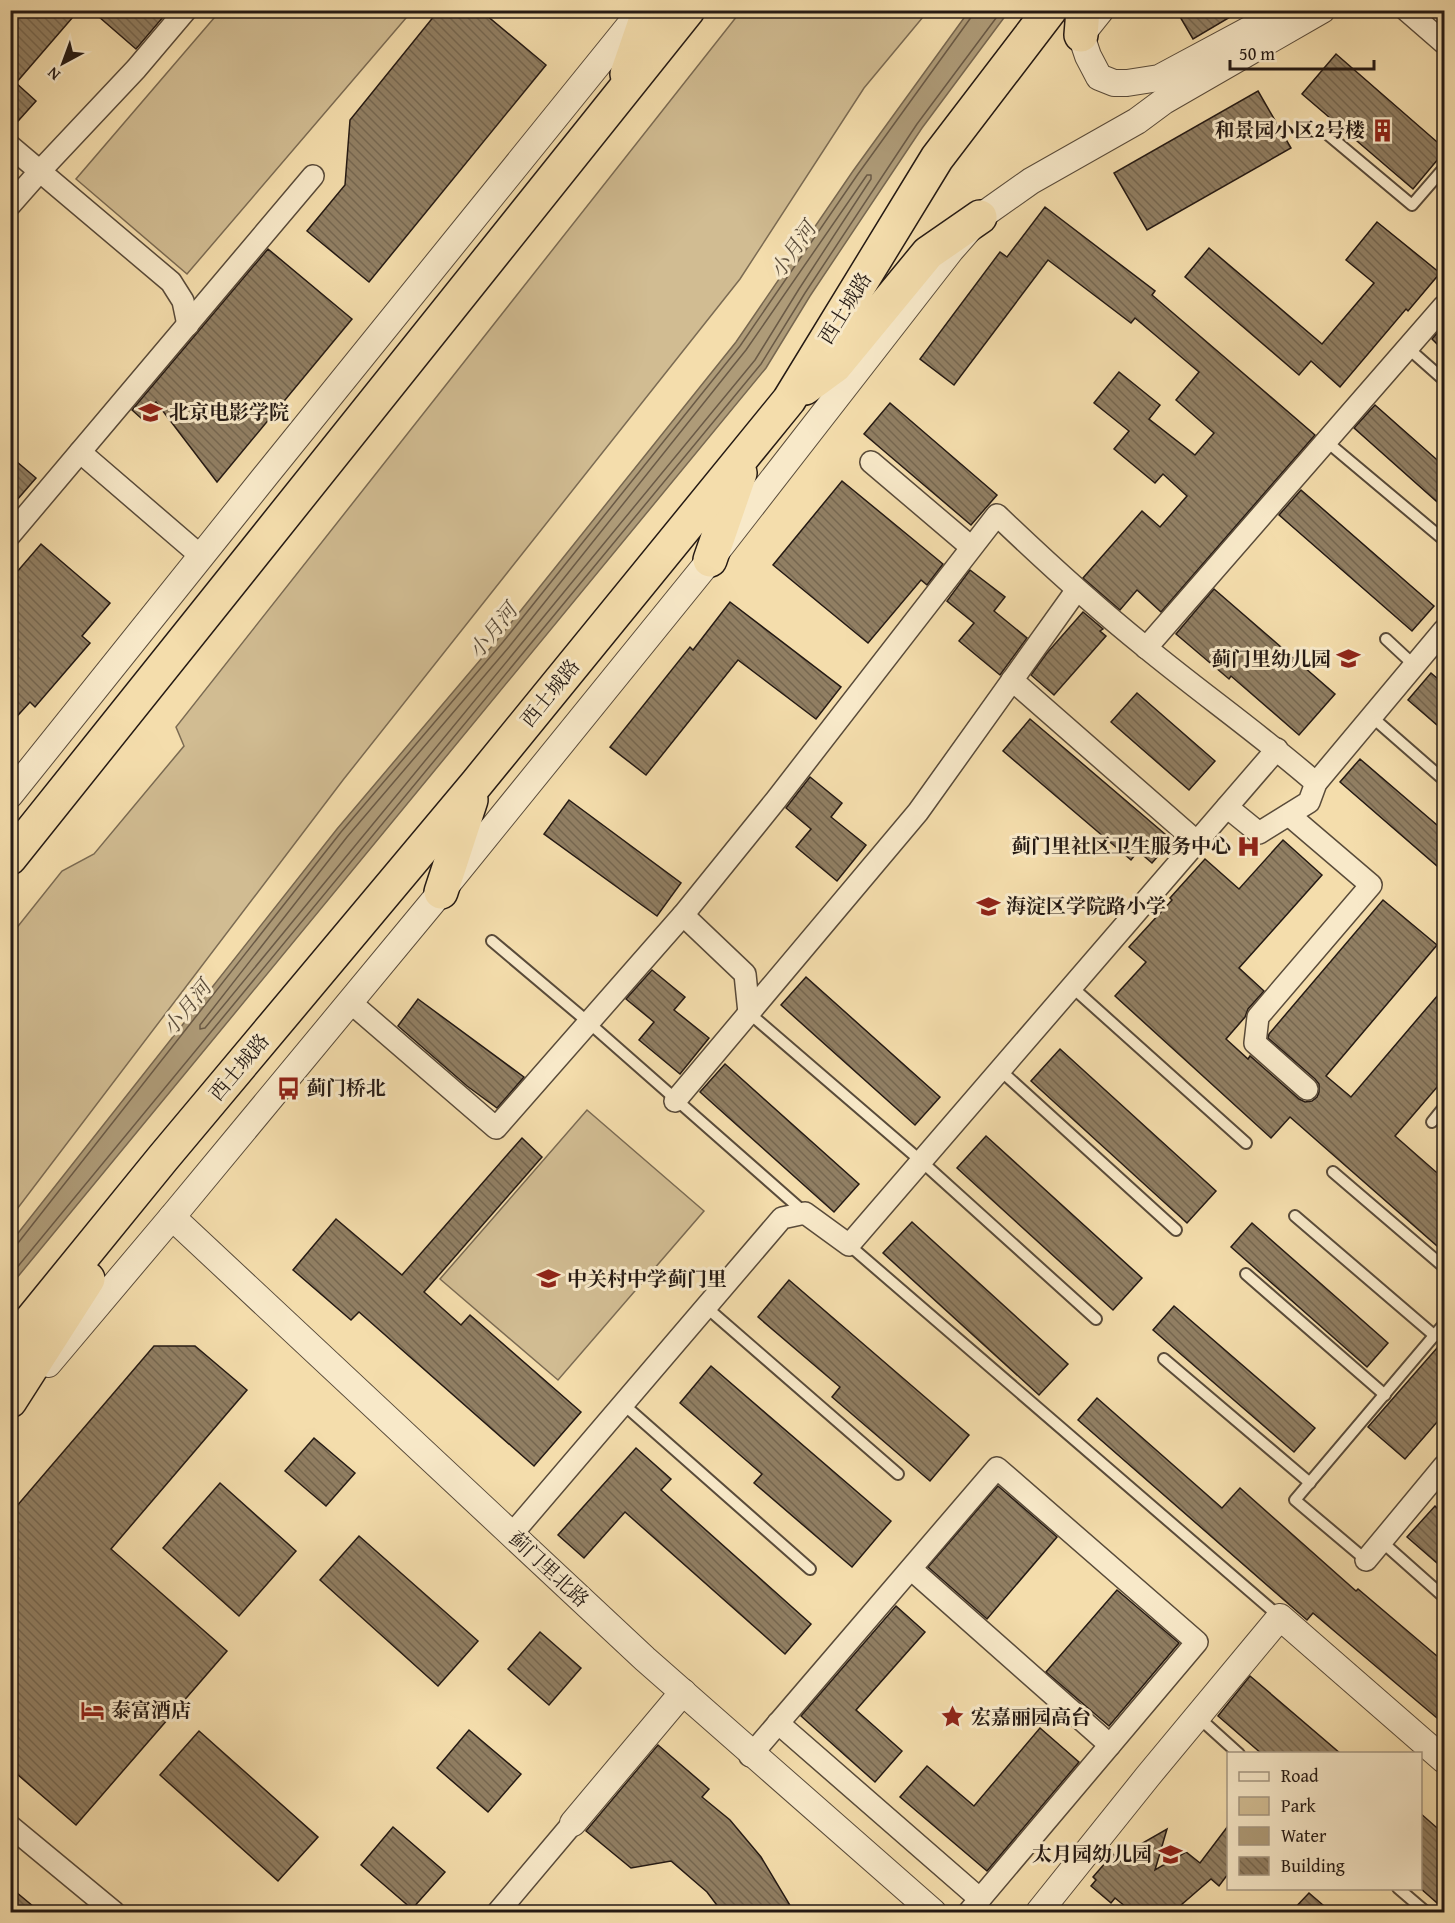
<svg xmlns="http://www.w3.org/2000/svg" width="1455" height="1923" viewBox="0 0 1455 1923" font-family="'Gentium Book Plus','Noto Serif SC',serif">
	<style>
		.green { fill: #d1bc92; stroke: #7b6b53; stroke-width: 1.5 }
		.water { fill: #ae9b78; stroke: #776750; stroke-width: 1.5 }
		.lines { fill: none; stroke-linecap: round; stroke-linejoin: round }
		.shore { stroke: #6a5a46; stroke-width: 1.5 }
		.building { fill: url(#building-back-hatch); stroke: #251a14; stroke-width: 1.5 }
		.service-casing { stroke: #594b3a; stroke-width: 14 }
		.minor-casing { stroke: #594b3a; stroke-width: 24 }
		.tertiary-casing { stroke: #594b3a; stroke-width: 28 }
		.trunk-casing { stroke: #251a14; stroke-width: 36 }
		.service { stroke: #f8e9c9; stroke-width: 10 }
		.minor { stroke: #f8e9c9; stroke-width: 21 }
		.tertiary { stroke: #f8e9c9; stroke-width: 26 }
		.trunk { stroke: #f4ddac; stroke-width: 33 }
		.labels { text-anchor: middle; stroke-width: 6; stroke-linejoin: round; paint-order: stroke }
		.poi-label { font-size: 20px; font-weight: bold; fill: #251a14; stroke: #f8e9c9; text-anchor: start }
		.street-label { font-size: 20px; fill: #251a14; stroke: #f8e9c9 }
		.water-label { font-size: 21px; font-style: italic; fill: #5c4e3c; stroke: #f8e9c9 }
	</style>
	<defs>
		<pattern id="building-back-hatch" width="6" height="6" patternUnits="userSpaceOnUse" patternTransform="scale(1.5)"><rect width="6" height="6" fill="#917f63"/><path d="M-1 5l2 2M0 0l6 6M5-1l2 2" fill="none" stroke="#766750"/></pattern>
	</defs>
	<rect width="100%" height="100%" fill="#f4ddac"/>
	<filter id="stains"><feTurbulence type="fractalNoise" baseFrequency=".00333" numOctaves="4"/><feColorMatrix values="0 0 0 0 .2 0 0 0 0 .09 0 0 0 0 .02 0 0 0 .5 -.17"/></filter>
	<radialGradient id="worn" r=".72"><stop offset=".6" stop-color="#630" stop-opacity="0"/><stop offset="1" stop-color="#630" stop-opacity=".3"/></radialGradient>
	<g class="green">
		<polygon points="220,11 412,11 187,274 76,179"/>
		<polygon points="741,11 928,11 864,88 740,279 343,780 11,1217 11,935 62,871 94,854 184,746 176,727"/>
		<polygon points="587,1110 704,1211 558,1380 440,1279"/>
	</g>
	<polygon class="water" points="969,11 1009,11 922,128 810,296 766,368 11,1285 11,1242 337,829 498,639 736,342 853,171"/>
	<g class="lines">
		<g class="shore">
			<polygon points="867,175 871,175 871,179 799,289 755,360 205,1028 200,1029 200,1025 347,837 509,647 746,350"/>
			<polyline points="10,1245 18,1243 341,832 503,642 740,346 858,174 972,16 973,10"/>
			<polyline points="10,1276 761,364 805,293 917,124 1002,10"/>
		</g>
	</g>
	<g class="building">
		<polygon points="10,10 79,10 16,83 36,101 10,130"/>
		<polygon points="91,10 169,10 136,49"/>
		<polygon points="439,10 480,10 546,65 369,282 307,231 345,185 350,120"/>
		<polygon points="1176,10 1242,10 1193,39"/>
		<polygon points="1336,54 1444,148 1444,152 1413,189 1302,94"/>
		<polygon points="1258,91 1291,148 1147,230 1114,173"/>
		<polygon points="1045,207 1155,291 1152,295 1315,435 1161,612 1137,590 1120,610 1083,578 1142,511 1160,527 1187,496 1163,474 1155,483 1114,449 1129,431 1094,403 1119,372 1160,405 1149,419 1195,455 1214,433 1176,400 1199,372 1135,318 1131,323 1048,260 954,385 920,359 1000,252 1007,257"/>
		<polygon points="1377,222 1440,273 1408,311 1406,309 1340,387 1311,361 1299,375 1185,277 1209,248 1322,344 1374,283 1346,260"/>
		<polygon points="268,249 352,319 217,482 156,402 142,419 132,410"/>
		<polygon points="1444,325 1444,351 1432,339"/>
		<polygon points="890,403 997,495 971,525 864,434"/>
		<polygon points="1375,405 1444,466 1444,508 1354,428"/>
		<polygon points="10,456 36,478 10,508"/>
		<polygon points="842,481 943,564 927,585 921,580 868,643 773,565"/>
		<polygon points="1301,490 1434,606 1412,631 1279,515"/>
		<polygon points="41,544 110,603 82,636 90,643 35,707 30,702 10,724 10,580"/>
		<polygon points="970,570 1005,597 994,611 1027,638 1000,675 959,641 974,623 947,601"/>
		<polygon points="1214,589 1335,694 1299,735 1231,676 1229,679 1176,634"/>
		<polygon points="730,602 841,687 816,719 738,660 646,775 610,747 690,647 693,650"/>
		<polygon points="1083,612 1103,629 1100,631 1106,636 1054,695 1031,675 1047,653"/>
		<polygon points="1431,673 1444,684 1444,731 1408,700"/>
		<polygon points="1137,693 1215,761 1189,790 1111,722"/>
		<polygon points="1030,719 1172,840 1152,863 1138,851 1131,860 1003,751"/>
		<polygon points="1360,759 1444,831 1444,872 1340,782"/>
		<polygon points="810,777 842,803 831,817 866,845 837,881 796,847 811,829 786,808"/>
		<polygon points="569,800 681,883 657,916 544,834"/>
		<polygon points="1283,840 1322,875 1239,968 1264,991 1248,1009 1245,1017 1226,1039 1248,1059 1250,1056 1299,1099 1305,1102 1312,1101 1317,1097 1319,1092 1319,1084 1315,1079 1268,1038 1269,1034 1383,900 1437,945 1326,1076 1351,1097 1444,988 1444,1079 1395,1136 1444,1179 1444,1252 1290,1117 1271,1138 1115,996 1146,962 1129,947 1172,900 1170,898 1205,859 1239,889"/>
		<polygon points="652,970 685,997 674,1010 709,1038 680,1074 639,1040 654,1022 626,999"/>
		<polygon points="806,977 940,1097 915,1125 781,1005"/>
		<polygon points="418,999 524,1077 497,1108 467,1086 398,1026"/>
		<polygon points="1060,1049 1216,1191 1187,1223 1031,1081"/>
		<polygon points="725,1064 859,1184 834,1212 700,1092"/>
		<polygon points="986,1136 1142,1278 1113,1310 957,1168"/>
		<polygon points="522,1138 542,1157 424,1292 461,1325 470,1315 581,1412 534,1466 359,1312 351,1320 293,1270 336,1219 402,1275"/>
		<polygon points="912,1222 1068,1364 1039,1395 883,1253"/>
		<polygon points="1252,1223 1388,1343 1367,1367 1231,1247"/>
		<polygon points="789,1280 969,1435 930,1481 832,1397 840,1387 758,1317"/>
		<polygon points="1174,1306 1315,1428 1294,1452 1153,1330"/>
		<polygon points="1444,1340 1444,1414 1405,1459 1368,1427"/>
		<polygon points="154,1346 195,1346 247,1390 111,1549 227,1651 76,1825 10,1768 10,1514"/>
		<polygon points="711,1366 891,1521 852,1567 754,1483 762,1474 680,1403"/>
		<polygon points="1097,1398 1222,1508 1240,1488 1356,1591 1358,1589 1444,1662 1444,1724 1313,1613 1307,1620 1078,1420"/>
		<polygon points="314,1438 355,1473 326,1506 285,1471"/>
		<polygon points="636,1448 671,1479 661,1490 811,1624 785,1654 625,1512 584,1558 558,1535"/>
		<polygon points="220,1483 296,1551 239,1616 163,1548"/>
		<polygon points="998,1486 1057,1537 987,1619 928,1567"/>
		<polygon points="1435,1506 1444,1515 1444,1569 1407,1537"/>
		<polygon points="359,1536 478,1641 438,1686 320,1580"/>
		<polygon points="1117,1590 1179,1643 1109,1726 1046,1672"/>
		<polygon points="896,1606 925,1632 856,1710 902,1751 875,1782 801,1716"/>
		<polygon points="540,1632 581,1668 549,1705 508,1669"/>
		<polygon points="1250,1676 1341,1754 1262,1754 1218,1716"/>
		<polygon points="1040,1728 1079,1762 987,1871 900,1797 927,1766 974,1806"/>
		<polygon points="469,1730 521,1774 488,1812 437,1768"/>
		<polygon points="199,1731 318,1837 278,1881 160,1775"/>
		<polygon points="658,1745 709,1789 702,1797 730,1820 761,1857 794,1912 722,1912 707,1892 671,1861 631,1868 586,1831"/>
		<polygon points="1420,1813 1444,1834 1444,1909 1420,1888"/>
		<polygon points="1228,1826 1228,1874 1219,1886 1211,1879 1173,1912 1132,1912 1115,1898 1111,1903 1091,1886 1096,1880 1093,1877 1113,1854 1123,1863 1139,1845 1167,1829 1155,1870 1186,1852 1200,1863"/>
		<polygon points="393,1827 445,1872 412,1909 361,1865"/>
		<polygon points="10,1887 40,1912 10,1912"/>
		<polygon points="1309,1893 1331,1912 1291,1912"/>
	</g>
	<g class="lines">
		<defs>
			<g id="service">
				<polyline points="1326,133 1412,205 1444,168"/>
				<polyline points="1409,349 1444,380"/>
				<polyline points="1326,441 1444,540"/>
				<polyline points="1386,639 1415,666"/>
				<polyline points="1372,717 1444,780"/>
				<polyline points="492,941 588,1022 805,1213"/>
				<polyline points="1072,987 1246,1143"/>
				<polyline points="749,1013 921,1161 1096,1319"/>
				<polyline points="1000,1070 1176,1230"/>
				<polyline points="1432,1122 1444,1107"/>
				<polyline points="1333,1172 1444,1267"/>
				<polyline points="1295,1216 1435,1336"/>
				<polyline points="849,1245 1280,1617"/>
				<polyline points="1246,1274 1385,1395"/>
				<polyline points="706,1307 898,1474"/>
				<polyline points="1164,1359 1310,1483"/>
				<polyline points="623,1404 810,1569"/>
				<polyline points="1381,1541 1444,1597"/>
				<polyline points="1366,1560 1295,1500 1444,1324"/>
				<polyline points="1197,1716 1239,1754"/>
				<polyline points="1398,1888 1426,1912"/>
			</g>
			<g id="minor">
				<polyline points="1406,10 1444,43"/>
				<polyline points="10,146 171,282 183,301 188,325"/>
				<polyline points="10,205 40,171 136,69 186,10"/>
				<polyline points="80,452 202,557"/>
				<polyline points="871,462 971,547"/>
				<polyline points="10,535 313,176"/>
				<polyline points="1146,648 1444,306"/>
				<polyline points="1012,680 1197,842"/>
				<polyline points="1227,807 1259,833 1309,802 1316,783 1444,630"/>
				<polyline points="1289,815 1371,885 1258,1017 1255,1043 1307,1089"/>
				<polyline points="683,915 745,974 749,1013"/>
				<path d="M 350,1002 L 496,1128 L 683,915 L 776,800 L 997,515 C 1045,561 1093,605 1144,646 C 1201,693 1261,735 1316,783"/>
				<polyline points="675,1101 918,812 1076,591"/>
				<polyline points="512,1534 782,1218 805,1213 849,1245 1277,749"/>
				<polyline points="1366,1560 1444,1466"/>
				<polyline points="911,1569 1110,1745"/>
				<polyline points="778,1723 980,1899"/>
				<polyline points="750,1756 997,1468 1197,1642 969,1912"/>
				<polyline points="10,1826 114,1912"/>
				<polyline points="498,1912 573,1823"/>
			</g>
			<g id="tertiary">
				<polyline points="1101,10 1081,35 1088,56 1099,77 1114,83 1127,83 1159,78 1286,10"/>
				<polyline points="10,795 267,474 642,10"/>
				<polyline points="172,1217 645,1659 933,1912"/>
				<polyline points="48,1364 172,1217 441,892 710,560 951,250 980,217 1031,181 1137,121 1164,101 1322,10"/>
				<polyline points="573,1823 683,1692"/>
				<polyline points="1039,1912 1148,1776 1280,1617 1444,1760"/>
			</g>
			<g id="trunk">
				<polyline points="1081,35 1083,10"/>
				<polyline points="627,74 649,10"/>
				<polyline points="805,388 835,366 928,253 980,217"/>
				<polyline points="710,560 740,473"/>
				<polyline points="10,858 688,10"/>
				<polyline points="441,892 471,800"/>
				<polyline points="10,1346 163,1158 477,783 789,400 937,158 1050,10"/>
				<polyline points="10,1401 88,1279"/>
			</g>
		</defs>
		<use href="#service" class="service-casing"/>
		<use href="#minor" class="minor-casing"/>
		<use href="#tertiary" class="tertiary-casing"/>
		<use href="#trunk" class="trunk-casing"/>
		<use href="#service" class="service"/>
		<use href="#minor" class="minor"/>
		<use href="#tertiary" class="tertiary"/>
		<use href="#trunk" class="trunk"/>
	</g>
	<defs>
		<symbol id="building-bare" viewBox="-9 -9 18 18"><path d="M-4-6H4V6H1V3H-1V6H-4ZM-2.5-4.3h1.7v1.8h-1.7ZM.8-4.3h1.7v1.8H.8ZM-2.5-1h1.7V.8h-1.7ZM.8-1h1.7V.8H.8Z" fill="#8f2418" stroke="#f8e9c9" stroke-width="2.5" paint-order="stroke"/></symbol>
		<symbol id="university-bare" viewBox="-9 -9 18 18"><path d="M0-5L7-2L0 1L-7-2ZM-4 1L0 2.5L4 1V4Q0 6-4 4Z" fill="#8f2418" stroke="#f8e9c9" stroke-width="2.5" paint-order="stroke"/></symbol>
		<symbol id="school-bare" viewBox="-9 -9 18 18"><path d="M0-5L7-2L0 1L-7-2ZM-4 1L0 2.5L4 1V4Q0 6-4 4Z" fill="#8f2418" stroke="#f8e9c9" stroke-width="2.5" paint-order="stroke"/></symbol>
		<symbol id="hospital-bare" viewBox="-9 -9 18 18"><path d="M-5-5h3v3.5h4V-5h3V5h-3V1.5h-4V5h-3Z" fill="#8f2418" stroke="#f8e9c9" stroke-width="2.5" paint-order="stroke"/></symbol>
		<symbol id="bus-bare" viewBox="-9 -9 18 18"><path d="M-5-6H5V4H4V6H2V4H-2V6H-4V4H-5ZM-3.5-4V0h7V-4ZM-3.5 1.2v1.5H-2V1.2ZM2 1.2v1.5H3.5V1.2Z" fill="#8f2418" stroke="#f8e9c9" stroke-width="2.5" paint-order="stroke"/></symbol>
		<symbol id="hotel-bare" viewBox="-9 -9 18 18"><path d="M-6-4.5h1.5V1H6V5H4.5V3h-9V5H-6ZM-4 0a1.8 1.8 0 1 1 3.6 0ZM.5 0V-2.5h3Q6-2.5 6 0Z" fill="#8f2418" stroke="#f8e9c9" stroke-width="2.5" paint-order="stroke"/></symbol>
		<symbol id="sight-bare" viewBox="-9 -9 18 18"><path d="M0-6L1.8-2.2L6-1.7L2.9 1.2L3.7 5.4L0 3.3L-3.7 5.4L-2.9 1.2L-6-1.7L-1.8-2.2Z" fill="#8f2418" stroke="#f8e9c9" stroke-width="2.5" paint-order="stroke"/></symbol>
	</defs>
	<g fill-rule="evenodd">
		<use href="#building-bare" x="1366" y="114" width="33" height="33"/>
		<use href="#university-bare" x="134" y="396" width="33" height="33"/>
		<use href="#school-bare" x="1332" y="642" width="33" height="33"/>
		<use href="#hospital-bare" x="1232" y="830" width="33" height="33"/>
		<use href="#school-bare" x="972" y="890" width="33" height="33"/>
		<use href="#bus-bare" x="272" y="1072" width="33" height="33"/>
		<use href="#school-bare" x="532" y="1262" width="33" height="33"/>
		<use href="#hotel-bare" x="76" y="1694" width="33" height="33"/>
		<use href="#sight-bare" x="936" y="1700" width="33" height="33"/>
		<use href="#school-bare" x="1154" y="1838" width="33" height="33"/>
	</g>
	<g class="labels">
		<g class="poi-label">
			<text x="1365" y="137" text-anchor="end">和景园小区2号楼</text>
			<text x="169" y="419">北京电影学院</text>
			<text x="1331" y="666" text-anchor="end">蓟门里幼儿园</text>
			<text x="1231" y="853" text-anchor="end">蓟门里社区卫生服务中心</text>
			<text x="1006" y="913">海淀区学院路小学</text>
			<text x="306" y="1095">蓟门桥北</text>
			<text x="567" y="1286">中关村中学蓟门里</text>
			<text x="111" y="1717">泰富酒店</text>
			<text x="971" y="1724">宏嘉丽园高台</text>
			<text x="1152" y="1861" text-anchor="end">太月园幼儿园</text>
		</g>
		<g class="street-label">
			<text transform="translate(845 308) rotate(-58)" y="7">西土城路</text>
			<text transform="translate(550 693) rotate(-51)" y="7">西土城路</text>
			<text transform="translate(239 1067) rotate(-50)" y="7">西土城路</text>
			<text transform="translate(549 1569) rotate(43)" y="7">蓟门里北路</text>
		</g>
		<g class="water-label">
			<text transform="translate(793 250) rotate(-55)" y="7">小月河</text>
			<text transform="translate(493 631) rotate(-51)" y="7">小月河</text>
			<text transform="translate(187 1008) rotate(-51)" y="7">小月河</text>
		</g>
	</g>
	<rect width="1455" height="1923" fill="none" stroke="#f4ddac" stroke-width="36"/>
	<rect x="12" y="12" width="1431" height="1899" fill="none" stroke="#251a14" stroke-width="3"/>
	<rect x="18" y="18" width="1419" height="1887" fill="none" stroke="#251a14" stroke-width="1.5"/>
	<rect x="1227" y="1752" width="195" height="138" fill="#f8e9c9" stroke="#a49681" stroke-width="1.5"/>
	<rect x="1239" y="1772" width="30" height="9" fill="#f8e9c9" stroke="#a49681" stroke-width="1.5"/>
	<text x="1281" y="1782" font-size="18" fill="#251a14">Road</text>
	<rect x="1239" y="1797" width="30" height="18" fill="#d1bc92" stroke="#a49681" stroke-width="1.5"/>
	<text x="1281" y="1812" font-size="18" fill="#251a14">Park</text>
	<rect x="1239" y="1827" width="30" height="18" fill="#ae9b78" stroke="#a49681" stroke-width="1.5"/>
	<text x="1281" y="1842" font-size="18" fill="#251a14">Water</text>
	<rect x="1239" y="1857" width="30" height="18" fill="url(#building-back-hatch)" stroke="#a49681" stroke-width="1.5"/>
	<text x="1281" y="1872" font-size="18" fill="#251a14">Building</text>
	<g transform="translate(63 63) rotate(221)" stroke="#f8e9c9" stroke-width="4.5" paint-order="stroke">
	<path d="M0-4.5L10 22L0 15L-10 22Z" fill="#251a14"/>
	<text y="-9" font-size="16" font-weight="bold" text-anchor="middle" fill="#251a14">N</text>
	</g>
	<path d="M1230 60v9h144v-9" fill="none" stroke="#251a14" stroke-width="3"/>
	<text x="1239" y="60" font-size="18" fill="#251a14" stroke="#f8e9c9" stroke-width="4.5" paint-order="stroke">50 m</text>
	<rect width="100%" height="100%" filter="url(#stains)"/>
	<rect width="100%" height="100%" fill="url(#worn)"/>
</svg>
